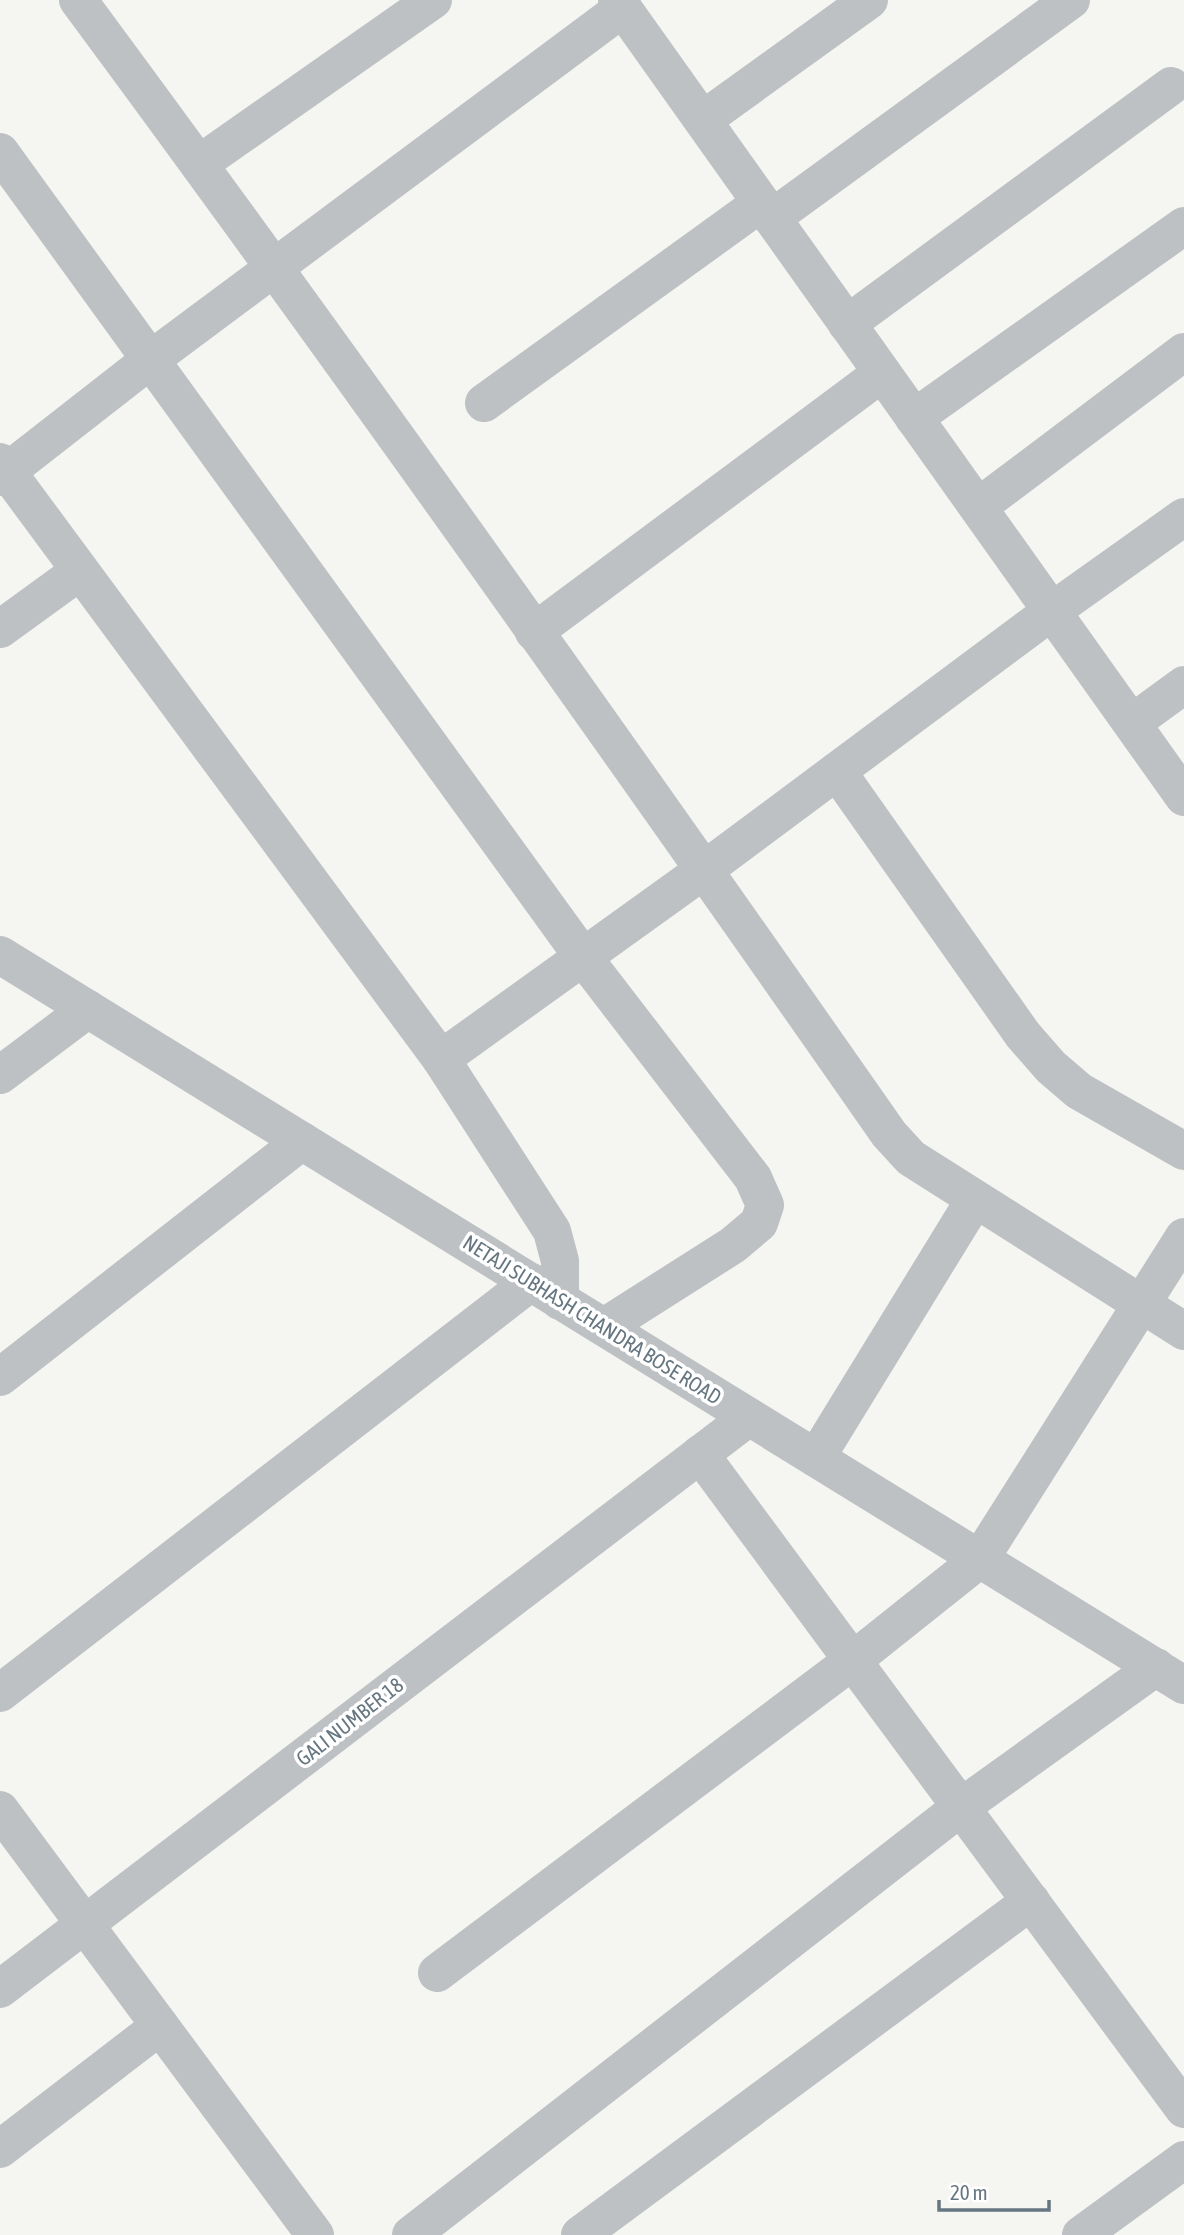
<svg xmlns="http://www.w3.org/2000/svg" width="1184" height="2235" viewBox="0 0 1184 2235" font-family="'Asap Condensed',sans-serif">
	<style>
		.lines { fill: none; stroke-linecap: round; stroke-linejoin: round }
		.minor { stroke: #bdc1c4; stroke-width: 38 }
		.labels { text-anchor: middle; stroke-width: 7; stroke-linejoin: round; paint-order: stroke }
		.street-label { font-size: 21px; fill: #677781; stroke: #fff }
	</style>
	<rect width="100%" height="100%" fill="#f5f5f2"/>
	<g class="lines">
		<g class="minor">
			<path d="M 78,0 C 354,373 623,753 889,1134 L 911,1158 L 1184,1331"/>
			<polyline points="617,0 1184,797"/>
			<polyline points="704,119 869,0"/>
			<polyline points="0,152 583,957 753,1178 765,1205 759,1223 733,1245 604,1327"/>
			<polyline points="199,164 433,0"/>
			<polyline points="772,218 1071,0"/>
			<polyline points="847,324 1171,86"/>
			<polyline points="484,403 761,203"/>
			<polyline points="914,418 1184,226"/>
			<polyline points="0,462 441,1059 552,1231 560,1261 560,1301"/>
			<polyline points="0,477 150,360 623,8"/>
			<polyline points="978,507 1184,352"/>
			<polyline points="0,629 80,571"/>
			<polyline points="534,632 882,373"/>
			<polyline points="1132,723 1184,685"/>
			<polyline points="837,771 1023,1035 1051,1067 1079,1091 1184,1151"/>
			<polyline points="0,955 1184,1685"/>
			<polyline points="441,1059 704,870 1052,611 1184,517"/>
			<polyline points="0,1075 88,1009"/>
			<polyline points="0,1377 302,1141"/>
			<polyline points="700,1454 1184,2109"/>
			<polyline points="816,1458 975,1199"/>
			<polyline points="0,1693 531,1282"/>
			<polyline points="0,1810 315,2235"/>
			<polyline points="437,1973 852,1661 980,1559 1184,1237"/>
			<polyline points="0,1989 749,1417"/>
			<polyline points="0,2149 160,2026"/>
			<polyline points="411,2235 961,1807 1156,1667"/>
			<polyline points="580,2235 1031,1901"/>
			<polyline points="1081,2235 1184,2160"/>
		</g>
	</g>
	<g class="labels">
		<g class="street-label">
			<text transform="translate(592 1320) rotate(32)" y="7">NETAJI SUBHASH CHANDRA BOSE ROAD</text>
			<text transform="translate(350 1722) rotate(-38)" y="7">GALI NUMBER 18</text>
		</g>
	</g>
	<path d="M939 2200v10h110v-10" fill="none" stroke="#677781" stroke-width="3.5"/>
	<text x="950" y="2200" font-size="21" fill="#677781" stroke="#ffffff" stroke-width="5" paint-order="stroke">20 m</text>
</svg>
